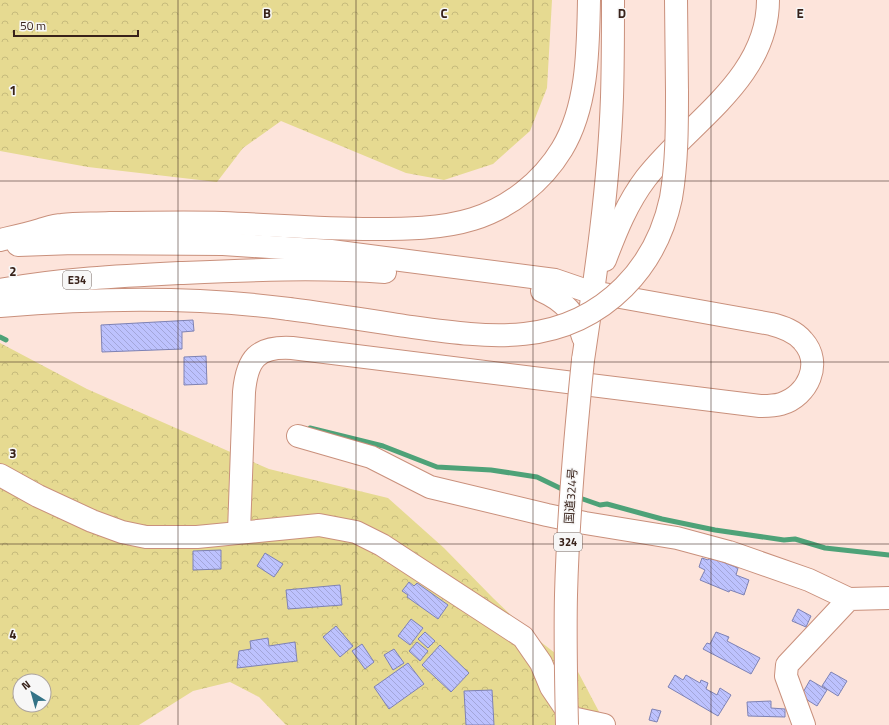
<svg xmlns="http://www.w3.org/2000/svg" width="889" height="725" viewBox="0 0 889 725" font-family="'Titillium Web','Noto Sans JP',sans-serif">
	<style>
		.forest { fill: url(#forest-crowns); fill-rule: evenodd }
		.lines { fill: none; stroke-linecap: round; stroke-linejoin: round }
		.stream { stroke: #4ea278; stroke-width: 5 }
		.building { fill: url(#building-back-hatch); stroke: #7e82b4 }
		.minor-casing { stroke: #c9907c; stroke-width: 24 }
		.highway-casing { stroke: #c9907c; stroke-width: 24 }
		.minor { stroke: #fff; stroke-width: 22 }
		.highway { stroke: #fff; stroke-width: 22 }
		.highway-bridge-casing { stroke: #c9907c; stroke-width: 24; stroke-linecap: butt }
		.highway-bridge { stroke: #fff; stroke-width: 22 }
		.grid { fill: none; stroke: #38221a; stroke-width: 1; stroke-opacity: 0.55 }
		.labels { text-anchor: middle; stroke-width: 3; stroke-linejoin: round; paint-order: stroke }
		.shield { fill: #f7f7f7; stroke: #71625c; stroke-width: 1 }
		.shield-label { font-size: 11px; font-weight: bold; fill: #38221a }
		.street-label { font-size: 12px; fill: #38221a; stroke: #f7f7f7 }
		.grid-label { font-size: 13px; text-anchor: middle; font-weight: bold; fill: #38221a; stroke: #f7f7f7; stroke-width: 3; stroke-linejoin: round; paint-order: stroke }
	</style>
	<defs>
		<pattern id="forest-crowns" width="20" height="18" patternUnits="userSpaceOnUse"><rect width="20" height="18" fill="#e6da91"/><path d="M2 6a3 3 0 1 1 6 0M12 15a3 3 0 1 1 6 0" fill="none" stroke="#c6bb7c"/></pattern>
		<pattern id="building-back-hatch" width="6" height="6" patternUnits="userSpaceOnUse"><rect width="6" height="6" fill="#bdc2fe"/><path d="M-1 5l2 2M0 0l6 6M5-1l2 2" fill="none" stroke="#a3a6d9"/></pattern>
	</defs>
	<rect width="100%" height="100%" fill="#fde4db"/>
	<g class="forest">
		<polygon points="0,0 552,0 547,88 530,131 493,164 444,180 406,173 281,121 243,148 217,182 88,167 0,151"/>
		<path d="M 0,343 L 87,389 L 269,469 L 388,498 L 444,548 L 493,598 L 533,636 L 577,670 L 606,725 L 286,725 L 259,697 L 230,682 L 193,691 L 139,725 L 0,725 ZM 20,681 L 44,681 L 44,705 L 20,705 Z"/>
	</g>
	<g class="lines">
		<g class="stream">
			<polyline points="0,337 6,340"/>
			<polyline points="310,428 383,446 437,467 491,470 537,477 566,491"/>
			<polyline points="577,497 600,505 607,504 662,519 715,530 784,540 795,539 825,548 889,555"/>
		</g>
	</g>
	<g class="building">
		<polygon points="193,320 194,331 182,332 182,349 102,352 101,325"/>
		<polygon points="206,356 207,384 184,385 184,357"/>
		<polygon points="221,550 221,569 193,570 193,551"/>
		<polygon points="265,553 283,564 274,577 257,566"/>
		<polygon points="710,557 738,568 736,575 749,580 744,595 730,590 729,592 700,580 705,570 699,567 702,558 708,560"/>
		<polygon points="409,582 414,586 417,583 448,605 438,619 407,597 408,595 402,591"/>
		<polygon points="340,585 342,605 288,609 286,590"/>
		<polygon points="798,609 811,616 806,627 792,621"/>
		<polygon points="411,619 423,628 410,645 398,636"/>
		<polygon points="336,626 353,646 340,657 323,637"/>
		<polygon points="425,632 435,641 428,648 418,639"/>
		<polygon points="716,632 729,637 727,641 760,658 751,674 703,649 707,643 710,644"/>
		<polygon points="268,638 269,646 295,642 297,661 237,668 239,651 251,649 250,641"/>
		<polygon points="417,642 428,651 420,661 409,651"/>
		<polygon points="362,644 374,662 365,669 352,651"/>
		<polygon points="440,645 469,673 451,692 422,665"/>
		<polygon points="394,649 404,663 393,670 384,655"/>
		<polygon points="408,663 424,684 389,709 374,687"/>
		<polygon points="831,672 847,681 838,696 822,686"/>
		<polygon points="675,675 683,680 686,675 700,683 701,680 708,683 706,689 717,695 720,688 731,695 718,716 668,687"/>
		<polygon points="810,680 827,690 817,706 801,696"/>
		<polygon points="492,690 494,725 466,725 464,691"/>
		<polygon points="771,701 771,708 785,709 785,717 748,716 747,702"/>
		<polygon points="652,709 661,711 657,722 649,720"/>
	</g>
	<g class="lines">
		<defs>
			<g id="minor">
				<polyline points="298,436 371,457 430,487 547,515 585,523 677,538 729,552 809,580 849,599"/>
				<polyline points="0,475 38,496 92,521 122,532 146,537 197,537 319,525 356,532 382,545 523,637 541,663 551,687 572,718 604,725"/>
				<path d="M 239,532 L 244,392 C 247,359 257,346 292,348 L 760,406 C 767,406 774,406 781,404 C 808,396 823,363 803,341 C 795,331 783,327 771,324 L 598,293"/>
				<polyline points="804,725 786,676 787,665 849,599 889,598"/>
			</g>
			<g id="highway">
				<polyline points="676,0 677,92"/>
				<path d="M 0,240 C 13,237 27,234 40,230 C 47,228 54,225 62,225 C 77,223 94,224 110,223 C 148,223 185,222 223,223 C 273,225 322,229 372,229 C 405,229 441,229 473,219 C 509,208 542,182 562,149 C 588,106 588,49 589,0"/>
				<polyline points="18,245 74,243 223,244 331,251 555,280 593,293"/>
				<path d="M 605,260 C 616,231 627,203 646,178 C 689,122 768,79 768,0"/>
				<path d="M 0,290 C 60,279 121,276 181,273 C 250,270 317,267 385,272"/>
				<path d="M 542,291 C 563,300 577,314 583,337"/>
				<path d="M 0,306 C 96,298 193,296 289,309"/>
				<path d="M 583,360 C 596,273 609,185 612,97 C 613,65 613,32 613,0"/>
			</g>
		</defs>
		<use href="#minor" class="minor-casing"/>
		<use href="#highway" class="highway-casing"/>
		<use href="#minor" class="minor"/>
		<use href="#highway" class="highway"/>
		<defs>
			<g id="highway-bridge">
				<path d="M 289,309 C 328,314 366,320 405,326 C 485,337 561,350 624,287 C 648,263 664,231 671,198 C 677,163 677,127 677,92"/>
				<path d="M 567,725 C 566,682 565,638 566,595 C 568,516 575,438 583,360"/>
			</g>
		</defs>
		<use href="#highway-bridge" class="highway-bridge-casing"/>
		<use href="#highway-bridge" class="highway-bridge"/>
	</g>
	<path class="grid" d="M 178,0 L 178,725M 356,0 L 356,725M 533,0 L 533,725M 711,0 L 711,725M 0,181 L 889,181M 0,362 L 889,362M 0,544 L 889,544"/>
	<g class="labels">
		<g class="shield">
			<rect x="63" y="271" width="28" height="18" rx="3"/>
			<rect x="554" y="533" width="28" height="18" rx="3"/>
		</g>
		<g class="shield-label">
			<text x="77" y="284">E34</text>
			<text x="568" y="546">324</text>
		</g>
		<g class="street-label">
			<text transform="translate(571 496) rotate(-86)" y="4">国道324号</text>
		</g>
	</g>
	<g class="grid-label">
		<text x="267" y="18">B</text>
		<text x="444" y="18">C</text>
		<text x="622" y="18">D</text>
		<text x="800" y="18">E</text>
		<text x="13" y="95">1</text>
		<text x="13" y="276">2</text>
		<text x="13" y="458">3</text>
		<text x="13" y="639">4</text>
	</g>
	<g transform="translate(32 693) rotate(323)"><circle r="19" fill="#f7f7f7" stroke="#aba29f"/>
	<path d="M0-3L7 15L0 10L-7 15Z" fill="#337387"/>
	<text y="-6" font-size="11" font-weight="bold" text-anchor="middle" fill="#38221a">N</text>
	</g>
	<path d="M14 30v6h124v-6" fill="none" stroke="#38221a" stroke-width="2"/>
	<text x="20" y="30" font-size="12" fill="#38221a" stroke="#f7f7f7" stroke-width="3" paint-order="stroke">50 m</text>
</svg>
